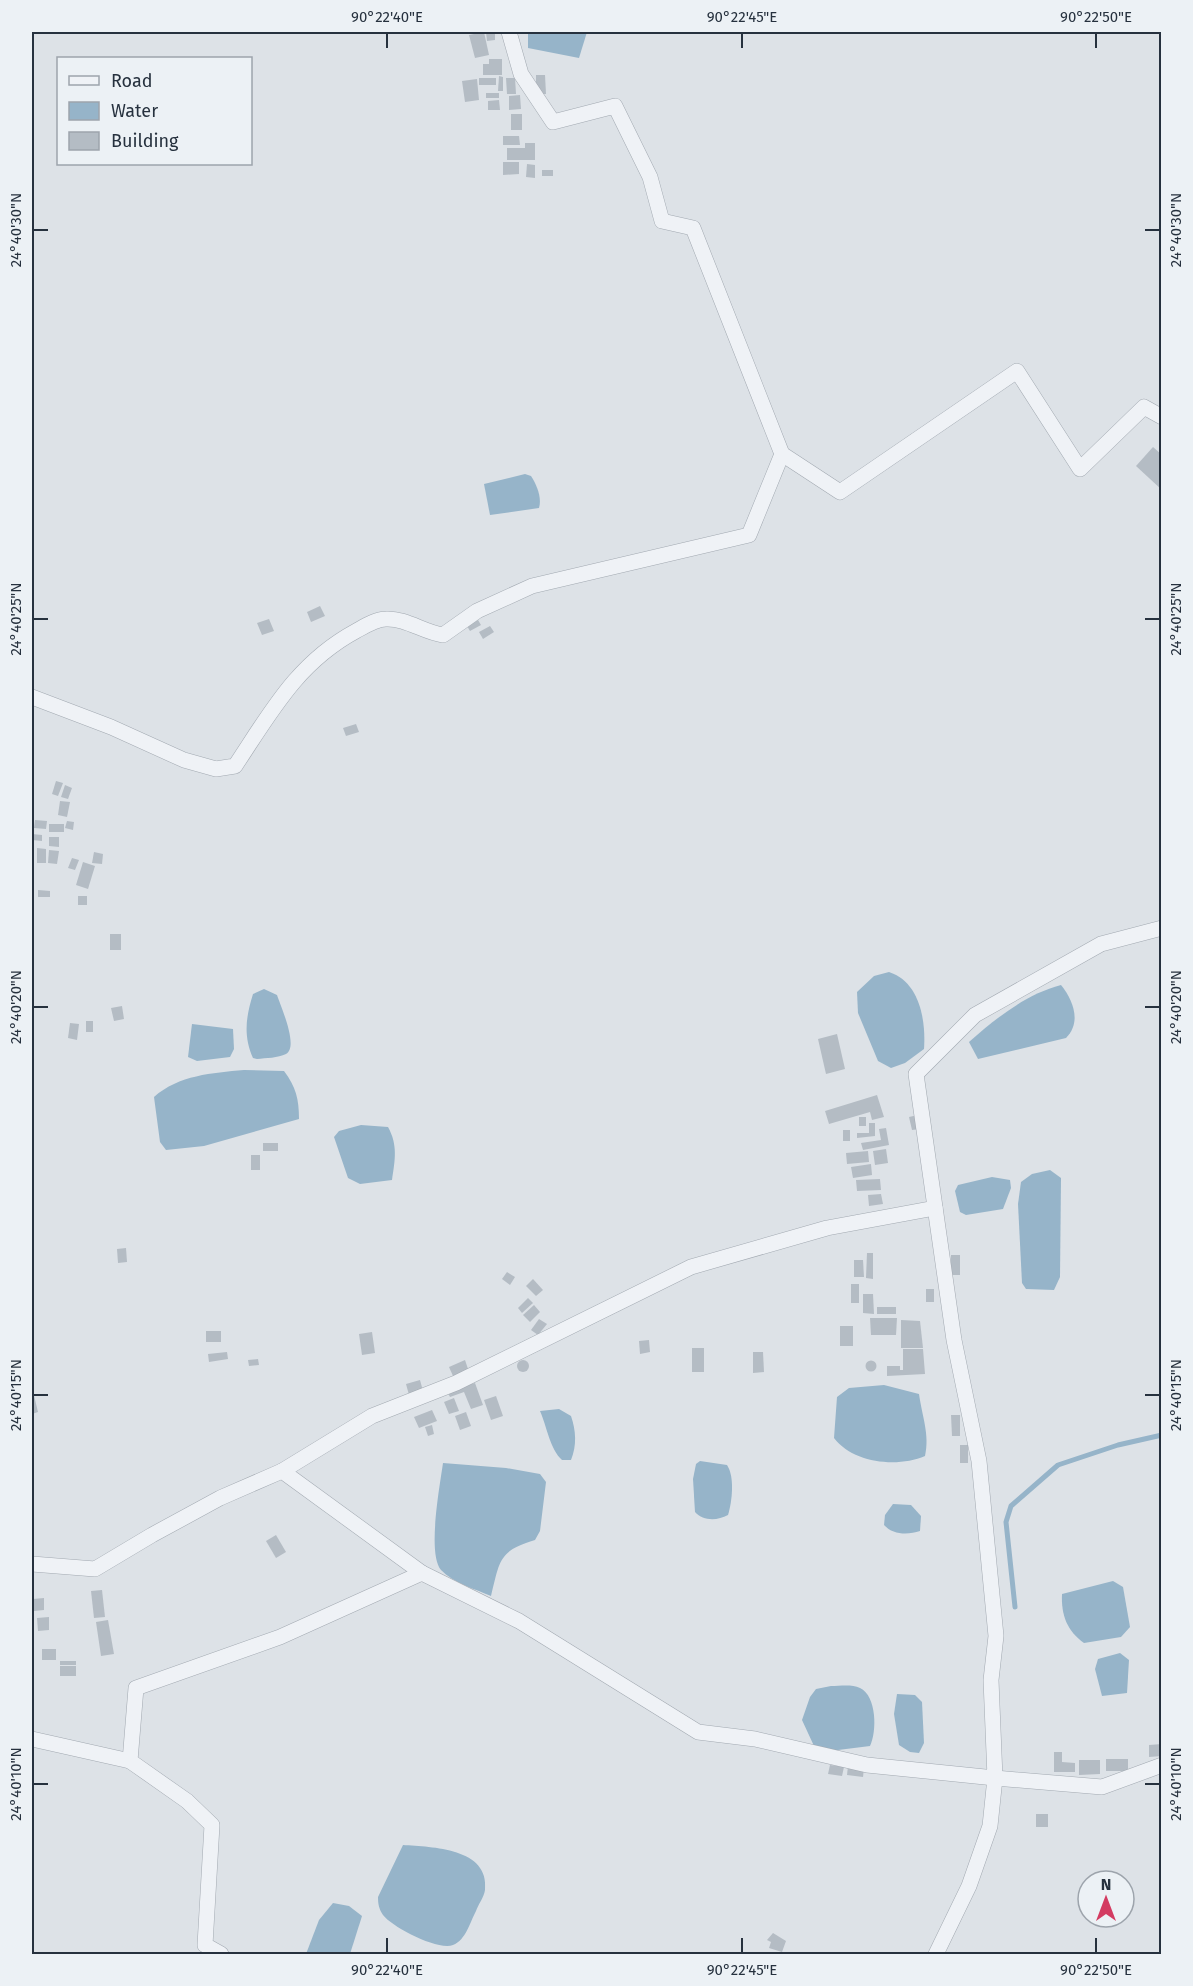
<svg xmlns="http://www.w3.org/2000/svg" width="1193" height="1986" viewBox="0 0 1193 1986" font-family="'Fira Sans',sans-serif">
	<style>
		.water { fill: #96b4c9 }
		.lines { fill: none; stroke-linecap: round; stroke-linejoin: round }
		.stream { stroke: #96b4c9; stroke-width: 5 }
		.building { fill: #b4bcc4 }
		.street-casing { stroke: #a2a9b1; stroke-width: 16 }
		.street { stroke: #eff2f6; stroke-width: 15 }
		.ticks { fill: none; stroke: #26313e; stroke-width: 2 }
		.neatline { fill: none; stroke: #26313e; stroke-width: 2 }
		.ticks-label { font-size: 15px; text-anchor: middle; fill: #26313e }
	</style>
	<rect width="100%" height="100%" fill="#dde2e7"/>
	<g class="water">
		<polygon points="528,32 587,32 579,58 528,48"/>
		<path d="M 525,474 L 531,476 C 537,485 542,498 539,508 L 490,515 L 484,484 Z"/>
		<path d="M 889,972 C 920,982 926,1021 924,1049 L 905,1063 L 891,1068 L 878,1061 L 858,1013 L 857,992 L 874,976 Z"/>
		<path d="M 1061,985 C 1073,1000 1082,1022 1066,1038 L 978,1059 L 969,1042 C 995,1019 1026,994 1061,985 Z"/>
		<path d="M 264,989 L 277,995 C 281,1007 299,1047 286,1054 C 278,1058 266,1058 257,1059 L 253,1058 C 243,1035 246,1017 253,994 Z"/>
		<polygon points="192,1024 233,1029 234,1049 230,1057 197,1061 188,1057"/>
		<path d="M 244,1070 L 284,1071 C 296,1087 299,1099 299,1119 L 204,1146 L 166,1150 L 160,1142 L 154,1097 C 179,1075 212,1073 244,1070 Z"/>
		<path d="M 361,1125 L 388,1127 C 398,1145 395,1160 392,1180 L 360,1184 L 348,1178 L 334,1137 L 339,1131 Z"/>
		<polygon points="1050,1170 1061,1178 1060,1277 1054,1290 1026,1289 1022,1283 1018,1204 1021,1182 1032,1174"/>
		<polygon points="992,1177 1010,1180 1011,1188 1003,1209 966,1215 960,1212 955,1191 958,1185"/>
		<path d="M 884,1385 L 919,1394 C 922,1416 930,1435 925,1456 C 897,1468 853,1463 834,1438 L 837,1397 L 849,1388 Z"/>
		<path d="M 559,1409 L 571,1416 C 576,1431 577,1445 571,1460 L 562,1460 C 550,1449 547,1427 540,1411 Z"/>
		<path d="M 700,1461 L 727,1465 C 735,1477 732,1502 728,1515 C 717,1521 703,1521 695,1512 L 693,1479 L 696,1464 Z"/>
		<path d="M 443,1463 L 506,1468 L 540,1474 L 546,1482 L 540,1531 L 535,1540 C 498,1551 500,1561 491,1596 C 475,1589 453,1583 441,1570 C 427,1554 440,1485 443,1463 Z"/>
		<path d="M 893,1504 L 911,1505 L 921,1516 L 920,1531 C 908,1535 893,1535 884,1525 L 885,1515 Z"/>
		<path d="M 1113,1581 L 1123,1587 L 1130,1627 L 1121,1637 L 1084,1643 C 1067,1631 1061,1615 1062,1594 Z"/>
		<polygon points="1120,1653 1129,1660 1127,1693 1102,1696 1095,1669 1098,1659"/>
		<path d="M 831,1686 C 840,1686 852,1684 860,1688 C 877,1696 877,1732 870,1746 L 830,1751 L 814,1746 L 802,1720 L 810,1697 L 816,1689 Z"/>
		<polygon points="897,1694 915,1695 922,1702 924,1743 919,1753 910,1752 899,1745 894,1714"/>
		<path d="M 403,1845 C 432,1847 490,1848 485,1890 C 484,1897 478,1905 476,1911 C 470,1922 466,1940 453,1945 C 438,1951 392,1927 383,1915 C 379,1909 378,1904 378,1897 Z"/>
		<polygon points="333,1903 349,1906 362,1916 350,1954 306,1954 319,1920"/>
	</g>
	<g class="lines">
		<polyline class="stream" points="1015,1607 1006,1522 1011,1506 1058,1465 1118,1445 1162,1435"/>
	</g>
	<g class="building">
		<polygon points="484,32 489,55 475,58 469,35"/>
		<polygon points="486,32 495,32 495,40 487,41"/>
		<polygon points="489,59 502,59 502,75 483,75 483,64 489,64"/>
		<polygon points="536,75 545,75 546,94 536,94"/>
		<polygon points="499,76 503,77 503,91 498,91"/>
		<rect x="479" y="78" width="17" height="7"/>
		<polygon points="506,78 515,78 516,94 507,94"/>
		<polygon points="477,79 479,100 465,102 462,81"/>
		<rect x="486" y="93" width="13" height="5"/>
		<polygon points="520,95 521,109 509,110 509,96"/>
		<polygon points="499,100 500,110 488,110 488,101"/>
		<rect x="511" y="114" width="11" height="16"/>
		<polygon points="503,136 519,136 520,145 503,145"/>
		<polygon points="525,143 535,143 535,160 507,160 507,148 525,148"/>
		<polygon points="503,162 519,162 519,174 503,175"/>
		<polygon points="527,164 535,165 535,178 526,177"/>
		<rect x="542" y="170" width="11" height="6"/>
		<polygon points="1153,447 1162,455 1162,490 1136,466"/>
		<polygon points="320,606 325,616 311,622 307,612"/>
		<polygon points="269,619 274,631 262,635 257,623"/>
		<polygon points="478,620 481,625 470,631 467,626"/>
		<polygon points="490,626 494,632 483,639 479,632"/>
		<polygon points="356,724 359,732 346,736 343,728"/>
		<polygon points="56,781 63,783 58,796 52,794"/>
		<polygon points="65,785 72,788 68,799 61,797"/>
		<polygon points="60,801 70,802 67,817 58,815"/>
		<polygon points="35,820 47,821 46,829 34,828"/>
		<polygon points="67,821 74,822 73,830 65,828"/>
		<rect x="49" y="824" width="15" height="8"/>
		<polygon points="32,834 42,835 42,841 32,840"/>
		<polygon points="49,837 59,837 59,847 49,846"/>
		<polygon points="37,848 46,849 46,863 37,863"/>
		<polygon points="49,850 59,851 57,864 48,863"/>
		<polygon points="94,852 103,854 102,864 92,863"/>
		<polygon points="72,858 79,860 75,870 68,868"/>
		<polygon points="83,862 95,866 88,889 76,885"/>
		<polygon points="38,890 50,891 50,897 38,897"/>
		<rect x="78" y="896" width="9" height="9"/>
		<rect x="110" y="934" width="11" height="16"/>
		<polygon points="122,1006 124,1019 114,1021 111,1008"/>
		<rect x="86" y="1021" width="7" height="11"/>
		<polygon points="70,1023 79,1024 77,1040 68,1038"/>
		<polygon points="837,1034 845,1069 826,1074 818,1039"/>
		<polygon points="877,1095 884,1117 872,1120 870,1112 829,1124 825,1111"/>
		<polygon points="918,1115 920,1129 912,1130 909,1117"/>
		<rect x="859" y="1117" width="7" height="9"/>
		<polygon points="869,1123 875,1123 875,1136 857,1138 857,1133 869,1133"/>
		<polygon points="886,1128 889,1145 863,1150 861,1143 881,1140 879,1129"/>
		<rect x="843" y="1130" width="7" height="11"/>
		<rect x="263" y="1143" width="15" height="8"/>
		<polygon points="886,1149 888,1163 875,1165 873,1151"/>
		<polygon points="868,1151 869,1162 847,1164 846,1153"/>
		<rect x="251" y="1155" width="9" height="15"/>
		<polygon points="871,1164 872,1175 853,1178 851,1167"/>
		<polygon points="880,1179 881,1190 857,1191 856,1180"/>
		<polygon points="881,1194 883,1204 869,1206 868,1195"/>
		<polygon points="126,1248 127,1262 118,1263 117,1249"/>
		<polygon points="867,1253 873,1253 873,1279 866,1278"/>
		<rect x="951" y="1255" width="9" height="20"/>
		<polygon points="854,1260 863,1260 864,1277 854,1277"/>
		<polygon points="507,1272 515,1277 510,1285 502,1279"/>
		<polygon points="533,1279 543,1290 536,1296 526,1286"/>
		<rect x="851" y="1284" width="8" height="19"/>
		<rect x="926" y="1289" width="8" height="13"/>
		<polygon points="863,1294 873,1294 874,1314 863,1313"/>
		<polygon points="528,1298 533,1303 522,1313 518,1308"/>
		<polygon points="534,1305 540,1312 530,1322 523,1315"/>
		<rect x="877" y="1307" width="19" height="7"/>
		<polygon points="870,1318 897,1318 896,1335 871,1335"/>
		<polygon points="539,1319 547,1324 538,1335 531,1330"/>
		<polygon points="901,1320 920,1321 923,1348 901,1348"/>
		<rect x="840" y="1326" width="13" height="20"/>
		<rect x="206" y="1331" width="15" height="11"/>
		<polygon points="372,1332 375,1353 362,1355 359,1334"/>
		<polygon points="649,1340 650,1352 640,1354 639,1341"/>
		<rect x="692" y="1348" width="12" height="24"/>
		<polygon points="903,1349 923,1349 925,1374 887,1376 887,1366 900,1366 900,1370 903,1370"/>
		<polygon points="227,1352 228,1359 209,1362 208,1354"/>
		<polygon points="753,1352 763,1352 764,1372 753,1373"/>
		<polygon points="258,1359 259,1365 249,1366 248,1360"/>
		<circle cx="523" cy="1366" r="6"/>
		<polygon points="465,1360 468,1369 453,1376 449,1367"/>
		<circle cx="871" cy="1366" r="5.5"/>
		<polygon points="420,1380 423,1391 409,1395 406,1384"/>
		<polygon points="475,1383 483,1405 471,1409 464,1392 450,1397 447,1391"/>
		<polygon points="32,1387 38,1412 32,1414"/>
		<polygon points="496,1396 503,1416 491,1420 484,1400"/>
		<polygon points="454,1398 459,1411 449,1414 444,1402"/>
		<polygon points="432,1410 437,1421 419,1428 414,1417"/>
		<polygon points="466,1412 471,1426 460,1430 455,1416"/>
		<polygon points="951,1415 960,1415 960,1436 952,1436"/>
		<polygon points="432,1425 434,1434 428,1436 425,1427"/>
		<rect x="960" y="1445" width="8" height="18"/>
		<polygon points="276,1535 286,1552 276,1558 266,1541"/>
		<polygon points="102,1590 105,1617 94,1618 91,1591"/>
		<polygon points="44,1598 44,1610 34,1611 33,1599"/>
		<polygon points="49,1617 49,1630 38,1631 37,1618"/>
		<polygon points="108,1620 114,1654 101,1656 96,1622"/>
		<rect x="42" y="1649" width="14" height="11"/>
		<rect x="60" y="1661" width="16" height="4"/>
		<rect x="60" y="1666" width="16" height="10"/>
		<polygon points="1162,1744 1162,1756 1149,1757 1149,1745"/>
		<polygon points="1054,1752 1062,1752 1062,1762 1075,1763 1075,1772 1054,1772"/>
		<rect x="1106" y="1759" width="22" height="12"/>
		<polygon points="1079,1760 1100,1760 1100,1774 1079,1775"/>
		<polygon points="830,1765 844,1767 842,1776 828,1774"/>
		<polygon points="848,1766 864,1768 863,1777 847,1775"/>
		<rect x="1036" y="1814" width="12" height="13"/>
		<polygon points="773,1933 786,1941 782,1952 769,1948 771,1942 767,1940"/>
	</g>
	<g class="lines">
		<defs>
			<g id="street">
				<polyline points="509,32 521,74 553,122 615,106 650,177 662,221 693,228 782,454 840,492 1017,371 1080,469 1144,407 1162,417"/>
				<path d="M 32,697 L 111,727 L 184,760 L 216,769 L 235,766 C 271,712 297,663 356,631 C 365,626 376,619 386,619 C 406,618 423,632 443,635 L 477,611 L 532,586 L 749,535 L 782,454"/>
				<polyline points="282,1471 372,1416 456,1383 691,1267 827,1228 935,1208"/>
				<polyline points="32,1564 95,1569 152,1535 220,1498 282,1471 422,1573"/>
				<polyline points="32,1739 130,1761"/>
				<polyline points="221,1954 205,1945 212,1825 187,1801 130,1761 136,1688 280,1637 422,1573 519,1621 698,1732 755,1739 867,1765 995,1778 991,1680 996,1636 979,1461 954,1340 916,1074 975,1015 1101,944 1162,928"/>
				<polyline points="936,1954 969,1886 990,1826 995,1778 1102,1787 1162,1765"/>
			</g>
		</defs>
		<use href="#street" class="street-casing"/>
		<use href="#street" class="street"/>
	</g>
	<path class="ticks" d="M 387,33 L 387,48M 742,33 L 742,48M 1096,33 L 1096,48M 33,230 L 48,230M 1145,230 L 1160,230M 33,619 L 48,619M 1145,619 L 1160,619M 33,1007 L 48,1007M 1145,1007 L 1160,1007M 33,1395 L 48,1395M 1145,1395 L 1160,1395M 33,1784 L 48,1784M 1145,1784 L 1160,1784M 387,1938 L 387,1953M 742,1938 L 742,1953M 1096,1938 L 1096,1953"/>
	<rect width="1193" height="1986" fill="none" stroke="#ecf1f5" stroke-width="66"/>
	<rect x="57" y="57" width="195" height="108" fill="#ecf1f5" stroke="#9da4ac" stroke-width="1.5"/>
	<rect x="69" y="76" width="30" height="9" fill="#eff2f6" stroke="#9da4ac" stroke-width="1.5"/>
	<text x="111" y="87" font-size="18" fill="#26313e">Road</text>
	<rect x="69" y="102" width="30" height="18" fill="#96b4c9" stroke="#9da4ac" stroke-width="1.5"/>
	<text x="111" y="117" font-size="18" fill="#26313e">Water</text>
	<rect x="69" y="132" width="30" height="18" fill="#b4bcc4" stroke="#9da4ac" stroke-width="1.5"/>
	<text x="111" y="147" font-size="18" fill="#26313e">Building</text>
	<g transform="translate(1106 1899)"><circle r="28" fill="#ecf1f5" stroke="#9da4ac" stroke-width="1.5"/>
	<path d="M0-4.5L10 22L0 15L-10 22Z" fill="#d33b61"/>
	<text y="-9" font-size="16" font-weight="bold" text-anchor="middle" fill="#26313e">N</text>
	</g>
	<rect x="33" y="33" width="1127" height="1920" class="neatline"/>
	<g class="ticks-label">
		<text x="387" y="22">90°22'40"E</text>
		<text x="742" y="22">90°22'45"E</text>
		<text x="1096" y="22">90°22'50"E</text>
		<text transform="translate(16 230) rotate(-90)" y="5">24°40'30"N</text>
		<text transform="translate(1176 230) rotate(-90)" y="5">24°40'30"N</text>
		<text transform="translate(16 619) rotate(-90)" y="5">24°40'25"N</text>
		<text transform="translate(1176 619) rotate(-90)" y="5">24°40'25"N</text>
		<text transform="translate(16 1007) rotate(-90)" y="5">24°40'20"N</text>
		<text transform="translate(1176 1007) rotate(-90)" y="5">24°40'20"N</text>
		<text transform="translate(16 1395) rotate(-90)" y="5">24°40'15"N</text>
		<text transform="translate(1176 1395) rotate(-90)" y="5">24°40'15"N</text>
		<text transform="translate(16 1784) rotate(-90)" y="5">24°40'10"N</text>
		<text transform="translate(1176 1784) rotate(-90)" y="5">24°40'10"N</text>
		<text x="387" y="1975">90°22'40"E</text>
		<text x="742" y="1975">90°22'45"E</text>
		<text x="1096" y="1975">90°22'50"E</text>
	</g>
</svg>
